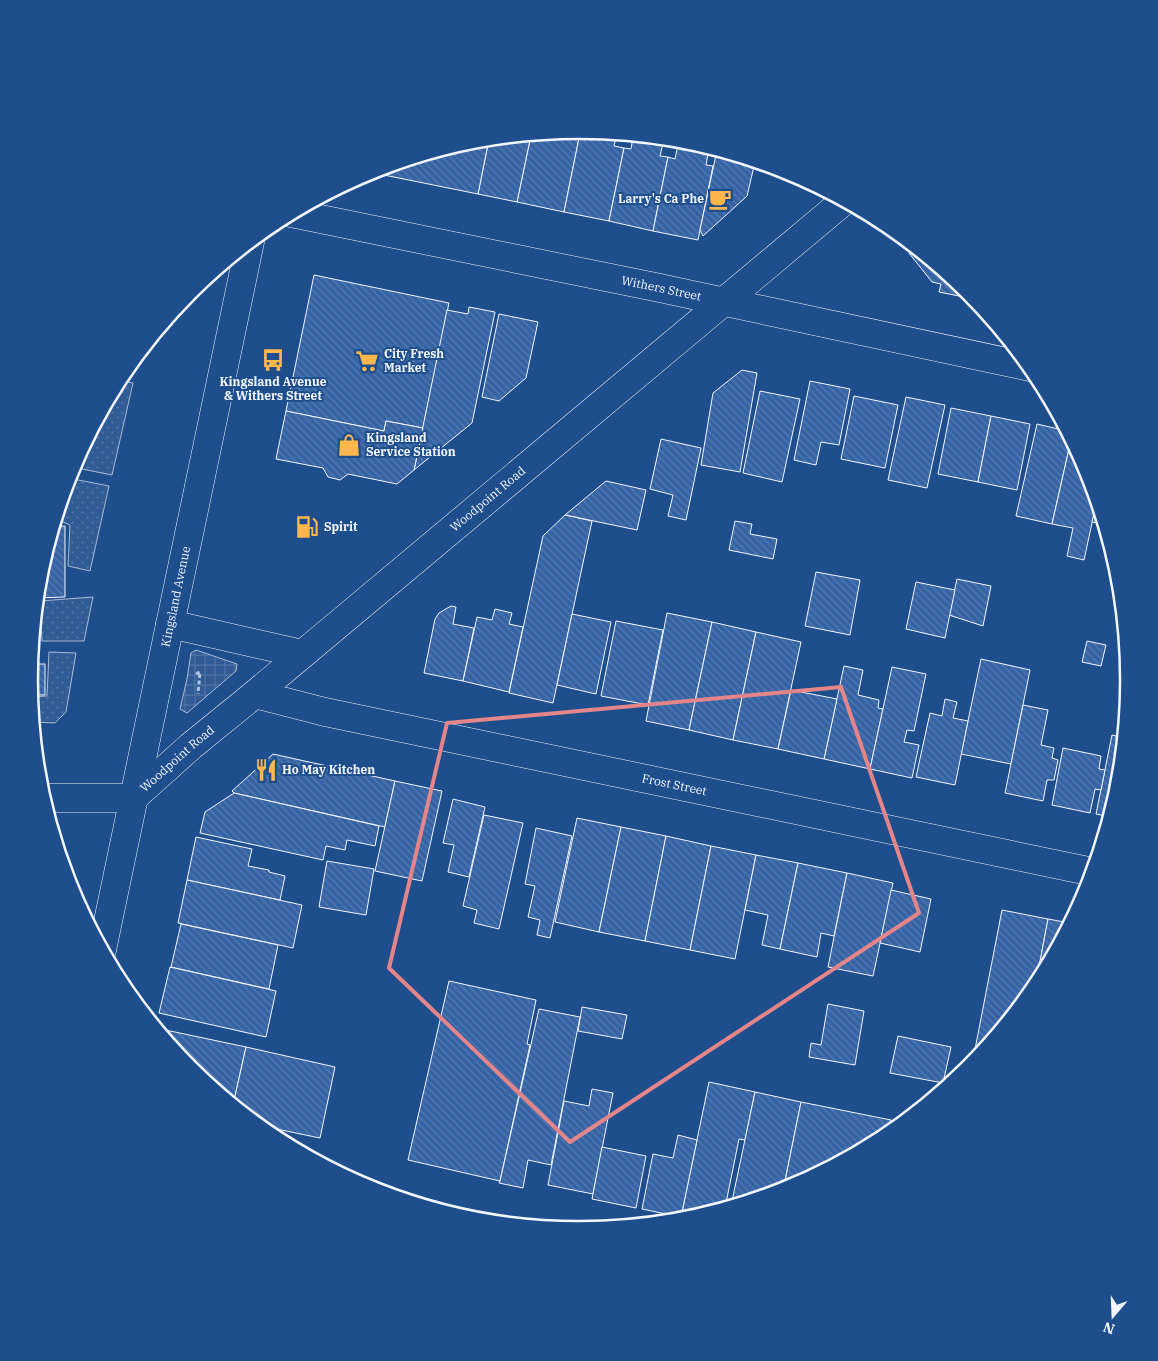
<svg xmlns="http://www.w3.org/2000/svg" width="1158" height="1361" viewBox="0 0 1158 1361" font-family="'IBM Plex Serif',serif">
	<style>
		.grass { fill: url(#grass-dots); stroke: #a8bbd7 }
		.plaza { fill: url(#plaza-grid); stroke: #a8bbd7 }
		.building { fill: url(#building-back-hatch); stroke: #f2f6ff }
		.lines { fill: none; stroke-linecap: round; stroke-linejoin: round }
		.street-casing { stroke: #f2f6ff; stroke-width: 29 }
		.path { stroke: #b3c4dc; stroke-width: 3; stroke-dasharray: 4 2.5; stroke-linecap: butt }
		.street { stroke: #1f4e8c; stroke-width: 28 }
		.marked { fill: none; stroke: #e38589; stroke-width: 4; stroke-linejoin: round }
		.labels { text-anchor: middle; stroke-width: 4; stroke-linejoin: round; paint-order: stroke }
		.poi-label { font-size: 12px; font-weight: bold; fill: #f2f6ff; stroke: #1f4e8c; text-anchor: start }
		.street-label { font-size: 12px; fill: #f2f6ff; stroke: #1f4e8c }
		.rim { fill: none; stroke: #f2f6ff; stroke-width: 2.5 }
	</style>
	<defs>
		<pattern id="grass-dots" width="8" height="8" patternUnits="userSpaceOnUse" patternTransform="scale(1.25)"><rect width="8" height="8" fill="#305b95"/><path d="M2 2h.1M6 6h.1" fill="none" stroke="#4e73a5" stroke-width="1.8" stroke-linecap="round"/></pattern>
		<pattern id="plaza-grid" width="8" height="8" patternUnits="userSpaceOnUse" patternTransform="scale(1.25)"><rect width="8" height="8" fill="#305b95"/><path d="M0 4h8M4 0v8" fill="none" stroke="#4e73a5"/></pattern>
		<pattern id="building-back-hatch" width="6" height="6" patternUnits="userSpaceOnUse" patternTransform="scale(1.25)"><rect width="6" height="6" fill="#3563a3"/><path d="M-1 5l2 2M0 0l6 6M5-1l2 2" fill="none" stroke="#537ab1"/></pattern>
	</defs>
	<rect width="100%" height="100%" fill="#1f4e8c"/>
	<g class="grass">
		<polygon points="119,380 133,383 112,475 72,467"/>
		<polygon points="68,478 109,486 90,571 68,566 70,525 56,519"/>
		<polygon points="93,597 84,641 42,641 40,601"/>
		<polygon points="49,652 76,653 66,712 55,723 33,722 30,697 47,696"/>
	</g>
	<polygon class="plaza" points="196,650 237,664 236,671 187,713 180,709 187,679 191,653"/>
	<g class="building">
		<polygon points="570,131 569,136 579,138 564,212 517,202 531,135"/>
		<polygon points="587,131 617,134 614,146 624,148 609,221 564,212 579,138 585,140"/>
		<polygon points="531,135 517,202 478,194 489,139"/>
		<polygon points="633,136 664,139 660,156 668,157 653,231 609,221 624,148 631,149"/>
		<polygon points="489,139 478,194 369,172 472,141"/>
		<polygon points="679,140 687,141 709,148 706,165 713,166 698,240 653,231 668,157 675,159"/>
		<polygon points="717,150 755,162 747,196 703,236 700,230"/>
		<polygon points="915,248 966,290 960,289 959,296 939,292 941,284 932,282 909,253"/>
		<polygon points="314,275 449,303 423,428 386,421 384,431 286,411"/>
		<polygon points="469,307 495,312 472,423 414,470 447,310 468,314"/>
		<polygon points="499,314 538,322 526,378 499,401 482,397"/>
		<polygon points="742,370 757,373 740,472 701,465 713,393"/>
		<polygon points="810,381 850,389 839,445 821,442 816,465 794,460"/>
		<polygon points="760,391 800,399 782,482 743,473"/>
		<polygon points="854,396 898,405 885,468 841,459"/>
		<polygon points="906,397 945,405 927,488 888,480"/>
		<polygon points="951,408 991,416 978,482 938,474"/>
		<polygon points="286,411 384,431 386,421 423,428 414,470 397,484 348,474 340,480 328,477 323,468 276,459"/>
		<polygon points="991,416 1030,424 1017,490 978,482"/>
		<polygon points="1037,424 1067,431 1071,440 1052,524 1016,516"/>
		<polygon points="661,439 701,448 686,520 668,516 673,495 650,489"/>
		<polygon points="1071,440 1087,470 1097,500 1084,560 1067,556 1073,528 1052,524"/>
		<polygon points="606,481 646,490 637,530 565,515"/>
		<polygon points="1097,500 1104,524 1092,522"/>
		<polygon points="565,515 592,521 553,703 509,693 543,536"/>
		<polygon points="735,521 752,524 750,534 777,539 773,559 729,550"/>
		<polygon points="65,526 65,597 37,598 39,573 53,527"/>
		<polygon points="1118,571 1119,573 1120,588 1115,587"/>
		<polygon points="816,572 860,580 850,635 805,626"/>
		<polygon points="957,579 991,586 983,626 949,615"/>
		<polygon points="916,582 955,590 945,638 906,629"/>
		<polygon points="37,601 37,664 45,664 45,695 30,695 29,680"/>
		<polygon points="451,606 456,607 453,624 474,628 463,681 424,673 435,619 439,613"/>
		<polygon points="495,609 512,613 509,624 523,627 509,692 463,681 477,617 492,620"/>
		<polygon points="667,613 712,622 689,730 646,721"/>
		<polygon points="572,614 611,622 596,694 557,685"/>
		<polygon points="616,621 663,630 648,705 601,696"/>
		<polygon points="712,622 756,632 733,740 689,730"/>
		<polygon points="756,632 801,642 778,749 733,740"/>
		<polygon points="1087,641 1106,645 1101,666 1082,662"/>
		<polygon points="981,659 1030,670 1011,764 961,754"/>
		<polygon points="844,666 863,670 858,695 879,700 878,708 883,709 870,769 824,759"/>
		<polygon points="892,667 926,674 914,731 907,730 904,742 919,745 912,778 870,769"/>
		<polygon points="791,690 837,699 824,759 778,749"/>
		<polygon points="945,699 957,702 953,718 968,721 955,785 916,777 930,713 942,716"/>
		<polygon points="1023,705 1048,710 1041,745 1054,748 1052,758 1058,760 1054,780 1047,780 1043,801 1005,793"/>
		<polygon points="1112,735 1120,737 1121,761 1119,788 1110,817 1096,814"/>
		<polygon points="1063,748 1101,756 1099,769 1105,770 1101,790 1095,789 1090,813 1052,805"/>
		<polygon points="273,754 395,781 385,827 234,793 232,791"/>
		<polygon points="395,781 442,791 422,881 375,871"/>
		<polygon points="234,793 379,826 375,846 347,840 345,850 326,846 323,860 200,833 205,812"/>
		<polygon points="453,799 485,807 469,877 448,872 454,845 443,843"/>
		<polygon points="484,815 523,823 499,929 474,923 477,910 463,906"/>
		<polygon points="577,818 621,827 599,932 555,922"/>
		<polygon points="621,827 666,836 645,941 599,932"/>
		<polygon points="536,828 572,836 550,938 537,935 540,920 528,917 535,886 525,884"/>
		<polygon points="666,836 711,846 690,950 645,941"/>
		<polygon points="196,837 252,849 248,866 269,870 269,872 285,876 280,900 187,880"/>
		<polygon points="711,846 756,855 735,959 690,950"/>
		<polygon points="756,855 798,863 780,949 762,945 768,915 745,910"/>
		<polygon points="327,861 374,869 366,915 319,907"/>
		<polygon points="798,863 847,873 834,936 821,933 817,957 780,949"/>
		<polygon points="847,873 893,883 873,976 828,967"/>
		<polygon points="187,880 302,905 293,948 178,923"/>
		<polygon points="891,890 931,899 920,952 880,943"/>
		<polygon points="1002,910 1048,919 1035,988 972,1065"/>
		<polygon points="1048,919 1070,923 1035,988"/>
		<polygon points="181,924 278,945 269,989 171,967"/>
		<polygon points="170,967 276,991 266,1037 159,1013"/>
		<polygon points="449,981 536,1000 527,1044 530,1045 500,1181 408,1160"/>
		<polygon points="828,1004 864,1011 855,1065 809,1057 811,1043 821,1045"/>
		<polygon points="582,1007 627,1015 622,1039 578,1031"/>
		<polygon points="539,1009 580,1017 551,1165 528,1160 523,1188 499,1183 500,1181"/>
		<polygon points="156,1028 246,1047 233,1105 190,1069"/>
		<polygon points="898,1036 951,1047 943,1083 890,1073"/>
		<polygon points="246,1047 335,1067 320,1138 257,1125 233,1105"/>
		<polygon points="709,1082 755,1092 745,1140 739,1139 725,1208 690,1219 681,1217"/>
		<polygon points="592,1089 613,1093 593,1194 548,1185 564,1101 589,1106"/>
		<polygon points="755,1092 801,1102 783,1191 731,1206"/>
		<polygon points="801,1102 891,1120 887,1136 789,1189 783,1191"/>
		<polygon points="678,1135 697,1140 681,1217 642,1209 653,1154 673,1158"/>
		<polygon points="602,1147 646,1156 636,1208 592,1199"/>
	</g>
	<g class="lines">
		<defs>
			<g id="street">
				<path id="s1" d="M 291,213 L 655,287 L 1030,367"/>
				<polyline points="170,624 302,654"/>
				<path id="s2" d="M 255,694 L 325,712 L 1093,872"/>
				<polyline points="42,798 133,798"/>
				<path id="s3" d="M 133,798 L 191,746 L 255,694 L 844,201"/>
				<path id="s4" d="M 102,950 L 250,242"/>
			</g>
		</defs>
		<use href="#street" class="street-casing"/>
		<polyline class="path" points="196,674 200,672 198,694"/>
		<use href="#street" class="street"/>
	</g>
	<path class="marked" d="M 841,687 L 919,913 L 570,1142 L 389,968 L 447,723 Z"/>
	<defs>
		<symbol id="cafe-bare" viewBox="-9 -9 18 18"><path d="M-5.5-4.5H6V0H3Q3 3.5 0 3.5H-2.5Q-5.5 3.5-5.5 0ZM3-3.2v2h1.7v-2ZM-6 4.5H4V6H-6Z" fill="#ffb74d" stroke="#1f4e8c" stroke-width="2.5" paint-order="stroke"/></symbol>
		<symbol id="bus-bare" viewBox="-9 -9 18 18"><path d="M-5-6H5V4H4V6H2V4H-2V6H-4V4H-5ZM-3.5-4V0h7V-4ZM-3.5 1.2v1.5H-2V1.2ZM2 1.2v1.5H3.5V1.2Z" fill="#ffb74d" stroke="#1f4e8c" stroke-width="2.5" paint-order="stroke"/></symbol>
		<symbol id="supermarket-bare" viewBox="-9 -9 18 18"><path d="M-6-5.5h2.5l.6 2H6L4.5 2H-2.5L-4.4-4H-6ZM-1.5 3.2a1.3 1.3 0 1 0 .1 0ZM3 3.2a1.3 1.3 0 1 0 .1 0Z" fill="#ffb74d" stroke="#1f4e8c" stroke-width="2.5" paint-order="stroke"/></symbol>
		<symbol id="shop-bare" viewBox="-9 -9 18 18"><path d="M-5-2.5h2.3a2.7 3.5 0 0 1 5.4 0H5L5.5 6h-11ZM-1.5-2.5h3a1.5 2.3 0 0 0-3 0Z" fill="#ffb74d" stroke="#1f4e8c" stroke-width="2.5" paint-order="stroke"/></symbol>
		<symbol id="fuel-bare" viewBox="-9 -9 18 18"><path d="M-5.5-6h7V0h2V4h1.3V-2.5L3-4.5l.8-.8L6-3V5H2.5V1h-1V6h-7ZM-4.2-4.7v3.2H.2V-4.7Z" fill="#ffb74d" stroke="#1f4e8c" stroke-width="2.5" paint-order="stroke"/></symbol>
		<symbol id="restaurant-bare" viewBox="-9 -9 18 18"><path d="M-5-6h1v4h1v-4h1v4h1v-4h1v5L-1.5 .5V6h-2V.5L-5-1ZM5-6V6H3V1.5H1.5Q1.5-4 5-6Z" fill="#ffb74d" stroke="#1f4e8c" stroke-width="2.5" paint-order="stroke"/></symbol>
	</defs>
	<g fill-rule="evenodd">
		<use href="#cafe-bare" x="704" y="183" width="32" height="32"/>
		<use href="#bus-bare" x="257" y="344" width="32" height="32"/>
		<use href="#supermarket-bare" x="351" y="345" width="32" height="32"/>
		<use href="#shop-bare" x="333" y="429" width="32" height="32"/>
		<use href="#fuel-bare" x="291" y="511" width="32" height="32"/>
		<use href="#restaurant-bare" x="250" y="754" width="32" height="32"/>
	</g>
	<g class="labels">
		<g class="poi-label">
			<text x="704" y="203" text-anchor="end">Larry's Ca Phe</text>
			<text x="384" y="358">City Fresh<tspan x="384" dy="14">Market</tspan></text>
			<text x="273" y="386" text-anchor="middle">Kingsland Avenue<tspan x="273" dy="14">&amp; Withers Street</tspan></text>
			<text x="366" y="442">Kingsland<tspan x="366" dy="14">Service Station</tspan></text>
			<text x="324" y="531">Spirit</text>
			<text x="282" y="774">Ho May Kitchen</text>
		</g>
		<g class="street-label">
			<text dy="4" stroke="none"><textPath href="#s1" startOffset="378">Withers Street</textPath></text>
			<text dy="4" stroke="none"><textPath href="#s3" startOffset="464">Woodpoint Road</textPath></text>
			<text dy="4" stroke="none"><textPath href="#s4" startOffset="361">Kingsland Avenue</textPath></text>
			<text dy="4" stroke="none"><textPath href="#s3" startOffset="59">Woodpoint Road</textPath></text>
			<text dy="4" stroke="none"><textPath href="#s2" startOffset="429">Frost Street</textPath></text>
		</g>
	</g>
	<path d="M0 0H1158V1361H0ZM38 680a541 541 0 1 1 1082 0a541 541 0 1 1-1082 0Z" fill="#1f4e8c" fill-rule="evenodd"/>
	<path class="rim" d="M38 680a541 541 0 1 1 1082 0a541 541 0 1 1-1082 0Z"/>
	<g transform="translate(1113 1316) rotate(199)" stroke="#1f4e8c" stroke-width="4" paint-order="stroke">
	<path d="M0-4L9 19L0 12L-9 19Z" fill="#f2f6ff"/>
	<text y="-8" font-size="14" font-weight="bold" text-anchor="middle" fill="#f2f6ff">N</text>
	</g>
</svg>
